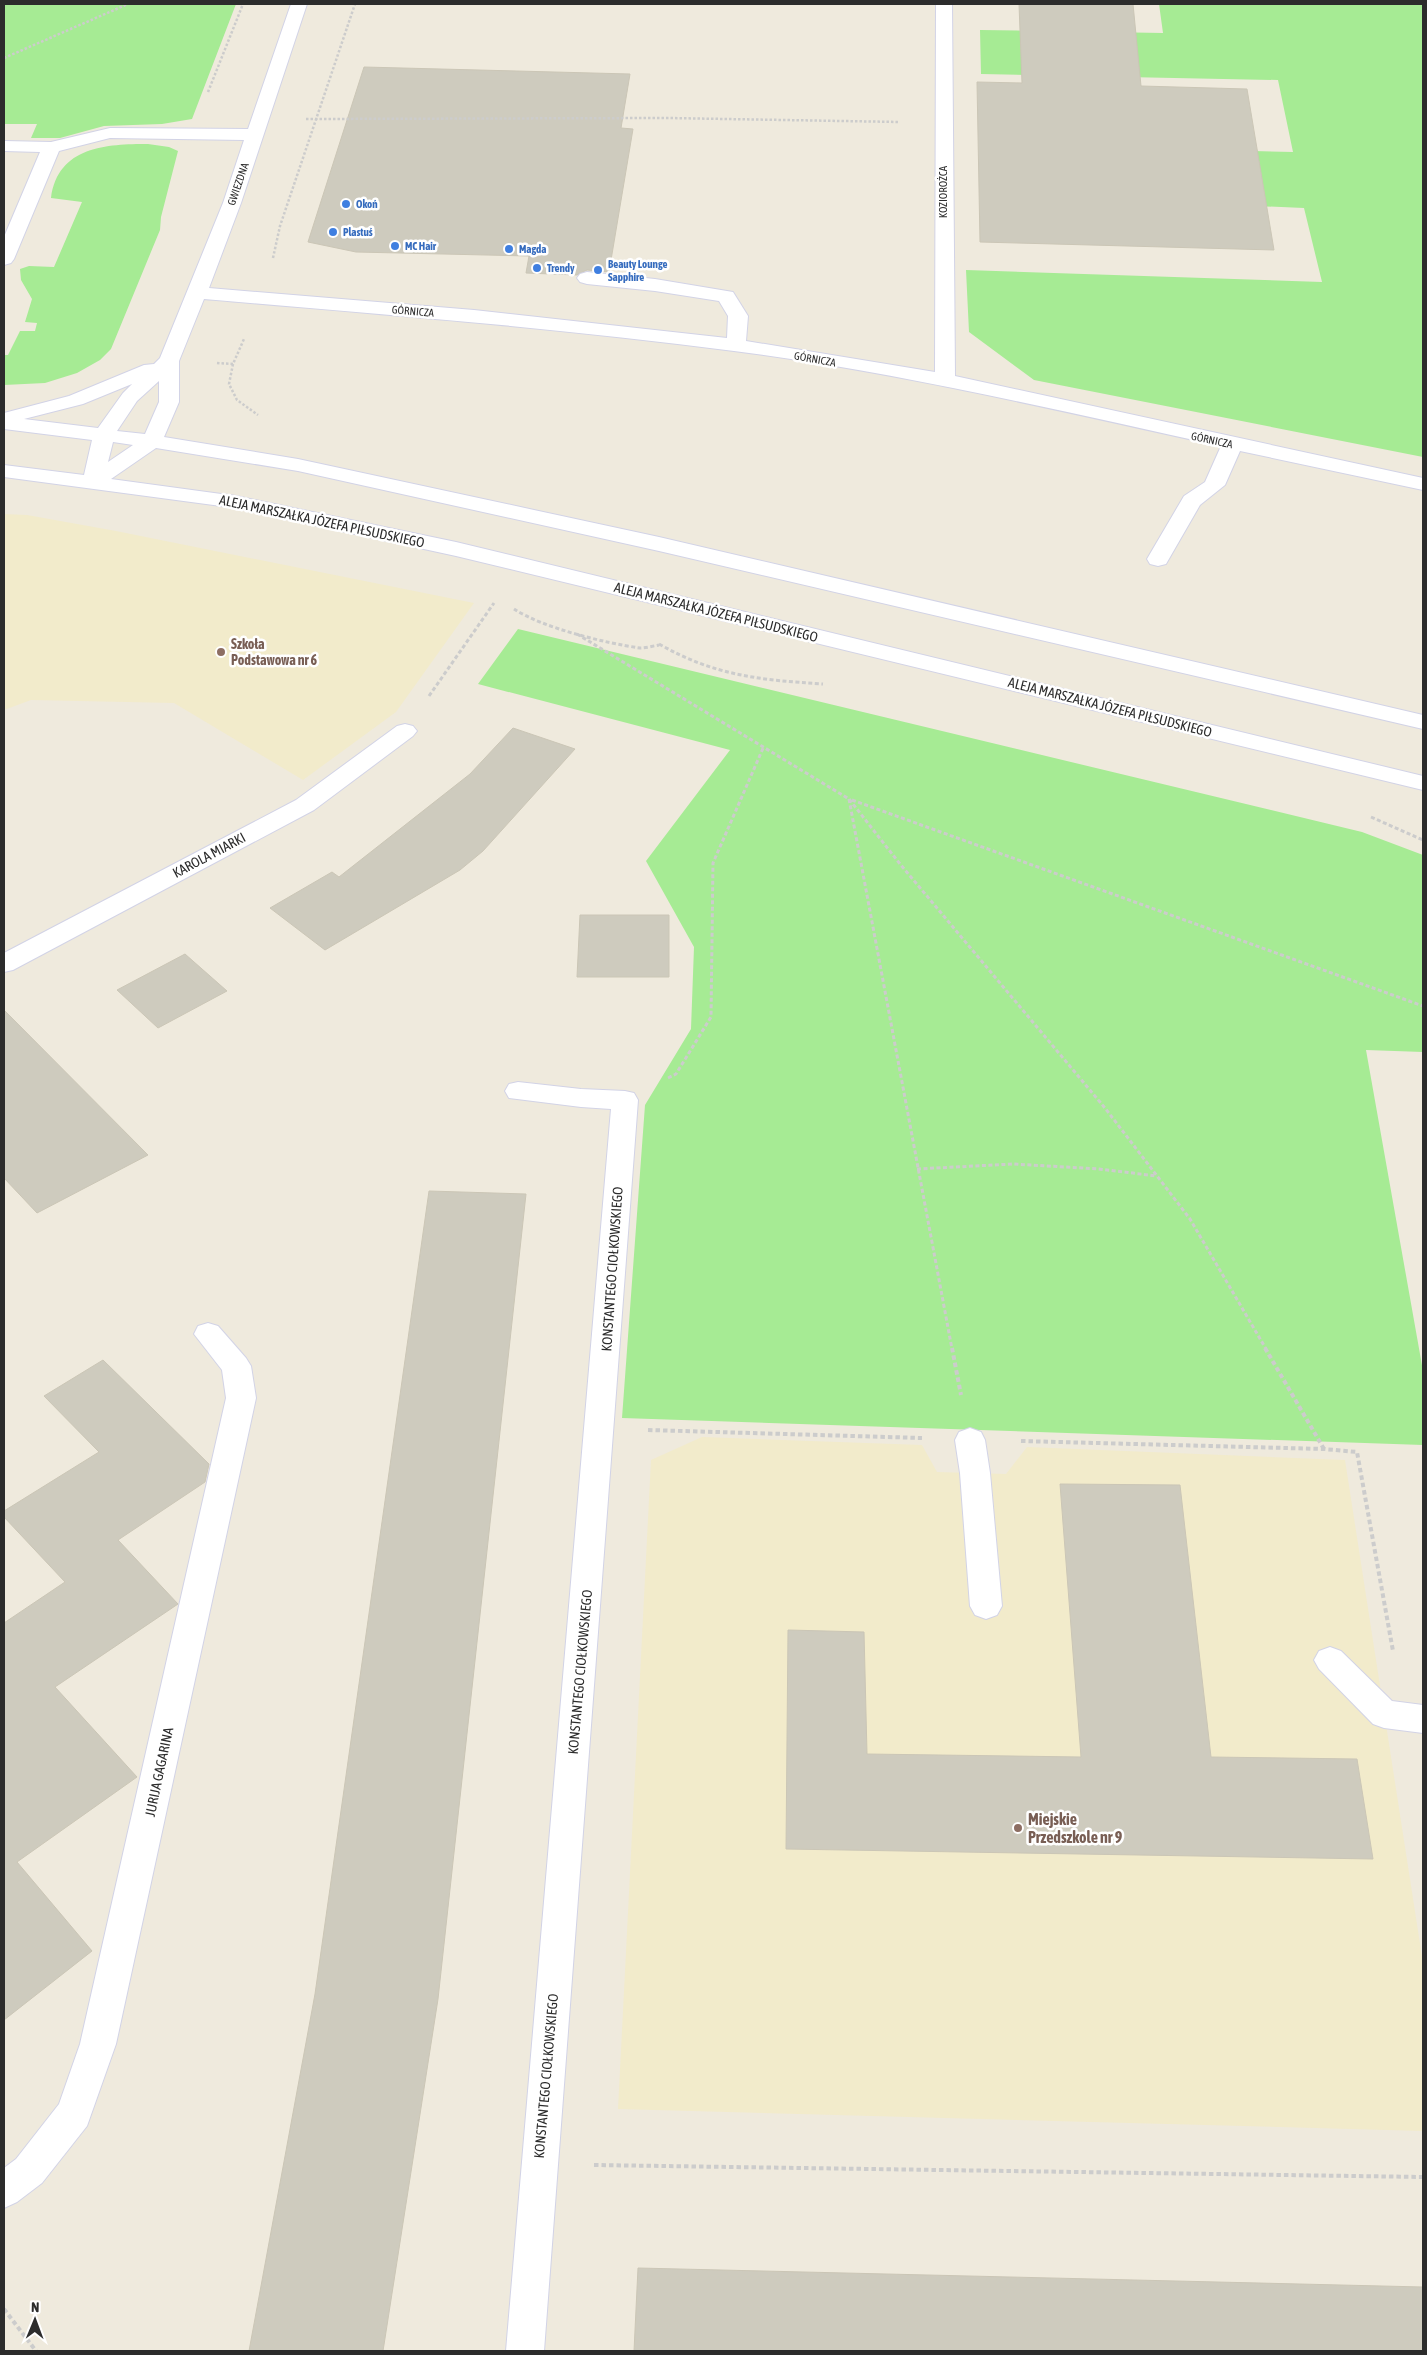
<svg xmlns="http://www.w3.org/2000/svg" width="1427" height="2355" viewBox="0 0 1427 2355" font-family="'Asap Condensed',sans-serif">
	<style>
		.education { fill: #f2ebcb }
		.green { fill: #a6eb94 }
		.building { fill: #cecbbe; stroke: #cbc6b6 }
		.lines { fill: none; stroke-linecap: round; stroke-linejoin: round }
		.minor-casing { stroke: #d2d3e6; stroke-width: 2 }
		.path-far2 { stroke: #ccc; stroke-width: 2.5; stroke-dasharray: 2.5 2; stroke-linecap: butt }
		.path-far1 { stroke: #ccc; stroke-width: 3; stroke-dasharray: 4 2.5; stroke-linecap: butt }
		.path { stroke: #ccc; stroke-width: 4; stroke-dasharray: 4.5 3; stroke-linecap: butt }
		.minor { fill: #fff; fill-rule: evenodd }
		.shop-dot { fill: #3f7fe0; stroke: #fff; stroke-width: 2 }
		.education-dot { fill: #8d6e63; stroke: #fff; stroke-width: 2 }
		.labels { text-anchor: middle; stroke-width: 5; stroke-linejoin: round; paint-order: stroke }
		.far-street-label { font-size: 11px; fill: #2c2c2c; stroke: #fff }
		.far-shop-label { font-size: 11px; font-weight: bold; fill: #366cbe; stroke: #fff; text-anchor: start }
		.street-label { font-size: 14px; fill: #2c2c2c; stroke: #fff }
		.education-label { font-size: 14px; font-weight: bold; fill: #785e54; stroke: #fff; text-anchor: start }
		.near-education-label { font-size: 16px; font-weight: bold; fill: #785e54; stroke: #fff; text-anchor: start }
	</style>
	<rect width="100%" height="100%" fill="#efeadd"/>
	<g class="education">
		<polygon points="4,514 27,515 116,531 474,603 396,712 303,780 174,703 31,700 4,710"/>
		<polygon points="702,1437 922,1445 937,1472 1006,1474 1027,1447 1345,1460 1423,1963 1423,2131 618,2109 651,1460"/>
	</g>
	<g class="green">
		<polygon points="4,4 236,4 192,119 162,124 104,126 60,138 31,138 37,124 4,124"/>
		<polygon points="1159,4 1423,4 1423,457 1034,380 969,332 966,270 1322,282 1304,208 984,195 983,144 1293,152 1278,80 981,74 980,30 1163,33"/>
		<path d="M 148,144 L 169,147 L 178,151 L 161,217 L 160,230 L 111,349 L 100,360 L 77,373 L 45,383 L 4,385 L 4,355 L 8,355 L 20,331 L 35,331 L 37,323 L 25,322 L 32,299 L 21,280 L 20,269 L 29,266 L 54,267 L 82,202 L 51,198 C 58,146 107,144 148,144 Z"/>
		<polygon points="518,629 1362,832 1423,855 1423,1052 1366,1050 1423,1371 1423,1445 622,1418 645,1105 691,1029 694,947 646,861 730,750 478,684"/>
	</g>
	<g class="building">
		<polygon points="1019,4 1133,4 1141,86 1247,89 1274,250 980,242 977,82 1022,83"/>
		<polygon points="364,67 630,74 621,128 633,129 609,272 587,270 577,275 526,273 529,256 356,252 308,242"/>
		<polygon points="513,728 575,749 483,851 460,870 325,950 270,908 332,872 339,877 470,774"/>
		<polygon points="580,915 669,915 669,977 577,977"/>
		<polygon points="185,954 227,991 158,1028 117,990"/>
		<polygon points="4,1010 148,1155 37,1213 4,1178"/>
		<polygon points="429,1191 526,1194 438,1999 383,2351 249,2351 315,1994"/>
		<polygon points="103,1360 209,1464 205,1482 118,1540 178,1604 55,1687 137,1777 17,1862 92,1951 4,2020 4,1623 65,1582 4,1517 4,1511 99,1452 44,1396"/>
		<polygon points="1060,1484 1180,1485 1211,1757 1357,1759 1373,1859 786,1849 788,1630 864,1632 867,1754 1081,1757"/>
		<polygon points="638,2268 1423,2287 1423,2351 634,2351"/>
	</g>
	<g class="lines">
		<defs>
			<g id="minor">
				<path d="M 291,4 L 307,4 L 241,203 L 209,288 L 474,310 L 727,338 L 728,316 L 719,301 L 655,291 L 587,284 L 580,282 L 577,278 L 580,274 L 587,272 L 655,279 L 733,292 L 748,316 L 746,341 L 935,372 L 936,4 L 952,4 L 955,376 L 1423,478 L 1423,490 L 1240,451 L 1225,485 L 1200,505 L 1166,564 L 1158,566 L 1150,564 L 1147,559 L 1184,496 L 1205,482 L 1221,446 C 1060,411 898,372 734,351 C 558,328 381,314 204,299 L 179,361 L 179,402 L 164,437 L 298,459 L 659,537 L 1423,715 L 1423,729 L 659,551 L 298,471 L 156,448 L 111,479 L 236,496 L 456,542 L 1423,776 L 1423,790 L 456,556 L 236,508 L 4,477 L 4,465 L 84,475 L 92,440 L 4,429 L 4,413 L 69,396 L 144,365 L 154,364 L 160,358 L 223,203 L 244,140 L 110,138 L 59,151 L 14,259 L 11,263 L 4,265 L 4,237 L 40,152 L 4,151 L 4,141 L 51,142 L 110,128 L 248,129 ZM 159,381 L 159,402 L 145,434 L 117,431 L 137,401 ZM 132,384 L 123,393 L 98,428 L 24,419 L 83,404 ZM 113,442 L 133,445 L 108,462 Z"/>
				<polygon points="405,724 413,726 417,731 413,736 314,810 13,970 4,972 4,953 296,800 397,726"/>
				<polygon points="518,1082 581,1089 625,1091 634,1093 638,1100 544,2351 506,2351 611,1109 581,1107 509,1098 505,1091 509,1084"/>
				<polygon points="208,1323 218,1326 246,1358 251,1366 256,1398 116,2044 87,2126 42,2183 17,2202 4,2208 4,2168 16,2159 59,2104 80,2044 226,1398 222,1370 194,1334 198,1326"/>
				<polygon points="970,1428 981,1432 985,1440 990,1473 1002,1606 997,1615 986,1619 975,1615 970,1606 960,1473 955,1440 959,1432"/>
				<polygon points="1330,1647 1341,1651 1392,1701 1423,1705 1423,1733 1384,1728 1373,1724 1319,1669 1314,1660 1319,1651"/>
			</g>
		</defs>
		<use href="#minor" class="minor-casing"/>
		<g class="path-far2">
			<polyline points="4,58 128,4"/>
			<polyline points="208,92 243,4"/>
			<polyline points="306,119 668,118 900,122"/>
			<polyline points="273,258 280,226 355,4"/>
			<polyline points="217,363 233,364 244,339"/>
			<polyline points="233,364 229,384 237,400 258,415"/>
		</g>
		<g class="path-far1">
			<path d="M 514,609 C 543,628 605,643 640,648 C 646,648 653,646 659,645"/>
			<polyline points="577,634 849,799 900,864 1105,1108 1190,1219 1266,1349"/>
			<path d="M 659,644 C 715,676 761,680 823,684"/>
			<polyline points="429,696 494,603"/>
			<polyline points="849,799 952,1349"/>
			<polyline points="852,800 1423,1006"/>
			<polyline points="1371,817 1423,840"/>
			<polyline points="668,1078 676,1074 711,1017 713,863 764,746"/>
			<polyline points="917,1169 1013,1164 1099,1169 1157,1176"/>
		</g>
		<g class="path">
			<polyline points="952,1348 961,1395"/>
			<polyline points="1265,1348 1324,1449"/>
			<polyline points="648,1430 922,1438"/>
			<polyline points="1021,1441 1324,1449 1357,1452 1393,1651"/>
			<polyline points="594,2165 1423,2177"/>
			<polyline points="4,2309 36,2351"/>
		</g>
		<use href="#minor" class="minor"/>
	</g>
	<g class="shop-dot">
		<circle cx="346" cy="204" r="5"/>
		<circle cx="333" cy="232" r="5"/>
		<circle cx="395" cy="246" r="5"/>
		<circle cx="509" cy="249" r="5"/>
		<circle cx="537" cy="268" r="5"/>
		<circle cx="598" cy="270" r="5"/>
	</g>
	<g class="education-dot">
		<circle cx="221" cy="652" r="5"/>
		<circle cx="1018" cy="1828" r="5"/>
	</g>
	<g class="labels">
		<g class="far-street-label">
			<text transform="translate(238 184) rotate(-71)" y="4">GWIEZDNA</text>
			<text transform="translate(943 192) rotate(-90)" y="4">KOZIOROŻCA</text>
			<text transform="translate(413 311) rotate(5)" y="4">GÓRNICZA</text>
			<text transform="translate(815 359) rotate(10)" y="4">GÓRNICZA</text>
			<text transform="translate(1212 440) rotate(12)" y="4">GÓRNICZA</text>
		</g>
		<g class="far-shop-label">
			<text x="356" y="208">Okoń</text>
			<text x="343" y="236">Plastuś</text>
			<text x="405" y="250">MC Hair</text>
			<text x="519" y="253">Magda</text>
			<text x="608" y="268">Beauty Lounge<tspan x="608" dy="13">Sapphire</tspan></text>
			<text x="547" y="272">Trendy</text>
		</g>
		<g class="street-label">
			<text transform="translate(322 521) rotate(12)" y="5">ALEJA MARSZAŁKA JÓZEFA PIŁSUDSKIEGO</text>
			<text transform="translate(716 612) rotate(14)" y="5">ALEJA MARSZAŁKA JÓZEFA PIŁSUDSKIEGO</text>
			<text transform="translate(1110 707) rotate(14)" y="5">ALEJA MARSZAŁKA JÓZEFA PIŁSUDSKIEGO</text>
			<text transform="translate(209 855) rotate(-28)" y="5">KAROLA MIARKI</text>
			<text transform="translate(612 1269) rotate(-86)" y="5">KONSTANTEGO CIOŁKOWSKIEGO</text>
			<text transform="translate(580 1672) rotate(-85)" y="5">KONSTANTEGO CIOŁKOWSKIEGO</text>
			<text transform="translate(159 1772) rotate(-78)" y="5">JURIJA GAGARINA</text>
			<text transform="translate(546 2076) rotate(-85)" y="5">KONSTANTEGO CIOŁKOWSKIEGO</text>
		</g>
		<g class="education-label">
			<text x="231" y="649">Szkoła<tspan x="231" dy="16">Podstawowa nr 6</tspan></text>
		</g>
		<g class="near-education-label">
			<text x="1028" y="1825">Miejskie<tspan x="1028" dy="18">Przedszkole nr 9</tspan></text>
		</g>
	</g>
	<rect width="1427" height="2355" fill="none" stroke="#2c2c2c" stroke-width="10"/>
	<g transform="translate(35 2320) rotate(1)" stroke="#ffffff" stroke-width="4" paint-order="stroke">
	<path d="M0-4L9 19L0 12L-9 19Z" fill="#2c2c2c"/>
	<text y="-8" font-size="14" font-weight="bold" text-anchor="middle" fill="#2c2c2c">N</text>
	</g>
</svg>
